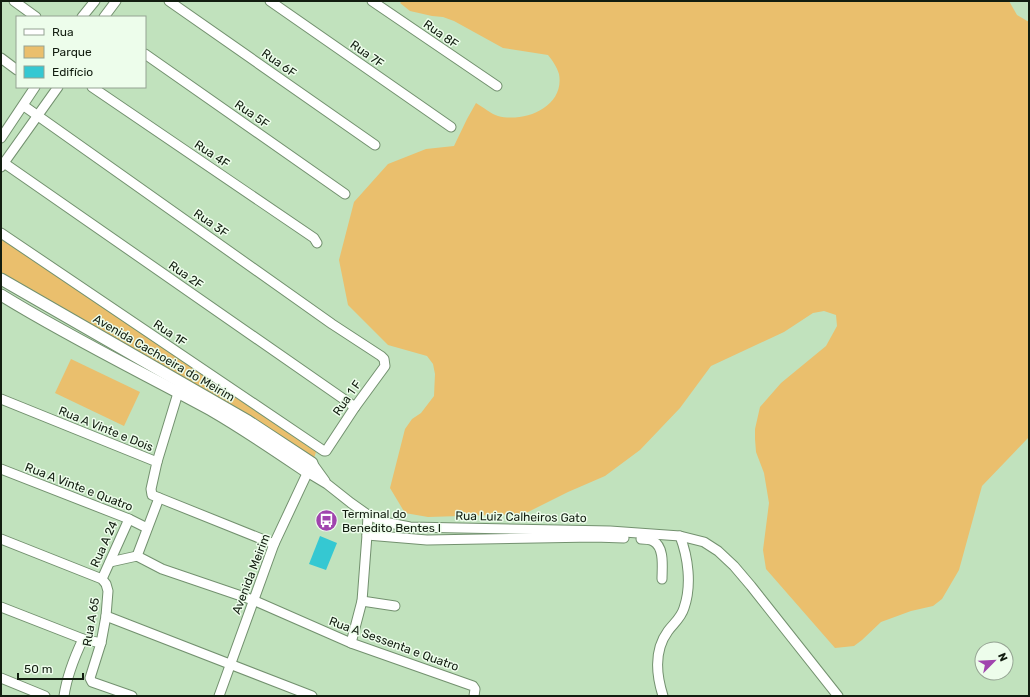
<svg xmlns="http://www.w3.org/2000/svg" width="1030" height="697" viewBox="0 0 1030 697" font-family="Rubik,sans-serif">
	<style>
		.green { fill: #eabf6d }
		.building { fill: #35c8d2 }
		.lines { fill: none; stroke-linecap: round; stroke-linejoin: round }
		.minor-casing { stroke: #73916f; stroke-width: 11 }
		.tertiary-casing { stroke: #73916f; stroke-width: 13 }
		.minor { stroke: #fff; stroke-width: 9 }
		.tertiary { stroke: #fff; stroke-width: 11 }
		.labels { text-anchor: middle; stroke-width: 3; stroke-linejoin: round; paint-order: stroke }
		.street-label { font-size: 12px; fill: #121d10; stroke: #edfdeb }
		.poi-label { font-size: 12px; fill: #121d10; stroke: #edfdeb; text-anchor: start }
	</style>
	<rect width="100%" height="100%" fill="#c1e2bd"/>
	<g class="green">
		<path d="M 402,1 L 1009,1 L 1017,15 L 1029,22 L 1029,437 L 982,486 L 959,570 L 942,599 L 933,606 L 911,611 L 881,622 L 862,640 L 854,646 L 835,648 L 766,569 L 763,550 L 769,503 L 764,473 L 756,452 L 755,439 L 755,429 L 760,407 L 781,383 L 826,346 L 837,326 L 836,315 L 824,311 L 813,313 L 784,332 L 711,366 L 680,408 L 640,450 L 605,476 L 568,492 L 524,514 L 428,517 L 405,513 L 390,488 L 405,429 L 412,419 L 421,413 L 434,396 L 435,374 L 433,364 L 427,356 L 388,345 L 348,305 L 339,260 L 354,202 L 388,164 L 426,149 L 454,146 L 467,119 L 476,103 C 483,107 491,114 498,116 C 524,123 565,107 559,74 C 557,67 552,60 548,55 L 503,48 L 454,21 L 443,17 L 432,16 L 410,11 L 400,3 Z"/>
		<polygon points="1,238 316,452 314,458 1,278"/>
		<polygon points="71,359 140,392 124,426 55,393"/>
	</g>
	<polygon class="building" points="320,536 337,543 326,570 309,564"/>
	<g class="lines">
		<defs>
			<g id="minor">
				<polyline points="14,1 36,17"/>
				<polyline points="169,1 375,145"/>
				<polyline points="270,1 451,127"/>
				<polyline points="372,1 497,86"/>
				<polyline points="82,17 95,1"/>
				<polyline points="104,17 116,1"/>
				<polyline points="145,54 345,194"/>
				<polyline points="1,58 17,70"/>
				<polyline points="92,87 314,238 317,243"/>
				<polyline points="1,138 35,87"/>
				<polyline points="4,163 355,407"/>
				<polyline points="1,167 58,87"/>
				<polyline points="1,233 324,451 326,451 355,407 385,366 384,359 381,356 332,324 24,106"/>
				<polyline points="1,399 157,462 151,489 152,495 274,544"/>
				<polyline points="157,462 178,393"/>
				<polyline points="1,469 129,519 147,528"/>
				<polyline points="307,472 327,484 351,503 368,515 384,522 410,527 610,531 680,536 704,542 718,551 734,566 751,586 838,696"/>
				<polyline points="367,535 427,540 594,537 624,538"/>
				<polyline points="1,539 102,579 106,584 108,591 106,616 101,643 90,678 92,682 132,696"/>
				<path d="M 641,539 C 645,539 649,539 653,541 C 665,547 662,568 662,579"/>
				<polyline points="137,556 162,569 253,600 351,643 473,686 475,689 474,696"/>
				<polyline points="137,556 159,498"/>
				<polyline points="110,562 137,556"/>
				<polyline points="102,579 129,519"/>
				<polyline points="362,601 395,606"/>
				<polyline points="1,607 83,639 101,643"/>
				<polyline points="106,616 312,696"/>
				<polyline points="351,643 362,601 367,535 368,515"/>
				<polyline points="1,678 45,696"/>
				<path d="M 64,696 C 67,675 74,658 83,639"/>
				<polyline points="219,696 274,544 312,463 325,481"/>
				<path d="M 663,696 C 656,674 654,650 668,631 C 674,623 681,618 684,608 C 692,585 688,557 680,536"/>
			</g>
			<g id="tertiary">
				<polyline points="1,279 248,421 312,463"/>
				<path d="M 1,295 C 69,337 141,372 211,410 C 244,429 276,451 307,472"/>
			</g>
		</defs>
		<use href="#minor" class="minor-casing"/>
		<use href="#tertiary" class="tertiary-casing"/>
		<use href="#minor" class="minor"/>
		<use href="#tertiary" class="tertiary"/>
	</g>
	<defs>
		<symbol id="bus-disc" viewBox="-11 -11 22 22"><circle r="9.5" fill="#a044ae" stroke="#edfdeb"/><path d="M-5-6H5V4H4V6H2V4H-2V6H-4V4H-5ZM-3.5-4V0h7V-4ZM-3.5 1.2v1.5H-2V1.2ZM2 1.2v1.5H3.5V1.2Z" fill="#fff"/></symbol>
	</defs>
	<g fill-rule="evenodd">
		<use href="#bus-disc" x="314" y="508" width="25" height="25"/>
	</g>
	<g class="labels">
		<g class="street-label">
			<text transform="translate(441 34) rotate(35)" y="4">Rua 8F</text>
			<text transform="translate(367 54) rotate(35)" y="4">Rua 7F</text>
			<text transform="translate(279 63) rotate(35)" y="4">Rua 6F</text>
			<text transform="translate(252 114) rotate(35)" y="4">Rua 5F</text>
			<text transform="translate(212 154) rotate(34)" y="4">Rua 4F</text>
			<text transform="translate(211 223) rotate(35)" y="4">Rua 3F</text>
			<text transform="translate(186 275) rotate(35)" y="4">Rua 2F</text>
			<text transform="translate(170 333) rotate(34)" y="4">Rua 1F</text>
			<text transform="translate(164 358) rotate(30)" y="4">Avenida Cachoeira do Meirim</text>
			<text transform="translate(347 398) rotate(-55)" y="4">Rua 1 F</text>
			<text transform="translate(106 429) rotate(22)" y="4">Rua A Vinte e Dois</text>
			<text transform="translate(79 487) rotate(21)" y="4">Rua A Vinte e Quatro</text>
			<text transform="translate(521 517) rotate(1)" y="4">Rua Luiz Calheiros Gato</text>
			<text transform="translate(104 544) rotate(-66)" y="4">Rua A 24</text>
			<text transform="translate(251 574) rotate(-69)" y="4">Avenida Meirim</text>
			<text transform="translate(91 622) rotate(-80)" y="4">Rua A 65</text>
			<text transform="translate(394 644) rotate(20)" y="4">Rua A Sessenta e Quatro</text>
		</g>
		<g class="poi-label">
			<text x="342" y="518">Terminal do<tspan x="342" dy="14">Benedito Bentes I</tspan></text>
		</g>
	</g>
	<rect width="1030" height="697" fill="none" stroke="#121d10" stroke-width="4"/>
	<rect x="16" y="16" width="130" height="72" fill="#edfdeb" stroke="#95a393"/>
	<rect x="24" y="29" width="20" height="6" fill="#ffffff" stroke="#95a393"/>
	<text x="52" y="36" font-size="12" fill="#121d10">Rua</text>
	<rect x="24" y="46" width="20" height="12" fill="#eabf6d" stroke="#95a393"/>
	<text x="52" y="56" font-size="12" fill="#121d10">Parque</text>
	<rect x="24" y="66" width="20" height="12" fill="#35c8d2" stroke="#95a393"/>
	<text x="52" y="76" font-size="12" fill="#121d10">Edifício</text>
	<g transform="translate(994 661) rotate(66)"><circle r="19" fill="#edfdeb" stroke="#95a393"/>
	<path d="M0-3L7 15L0 10L-7 15Z" fill="#a044ae"/>
	<text y="-6" font-size="11" font-weight="bold" text-anchor="middle" fill="#121d10">N</text>
	</g>
	<path d="M18 673v6h65v-6" fill="none" stroke="#121d10" stroke-width="2"/>
	<text x="24" y="673" font-size="12" fill="#121d10" stroke="#edfdeb" stroke-width="3" paint-order="stroke">50 m</text>
</svg>
